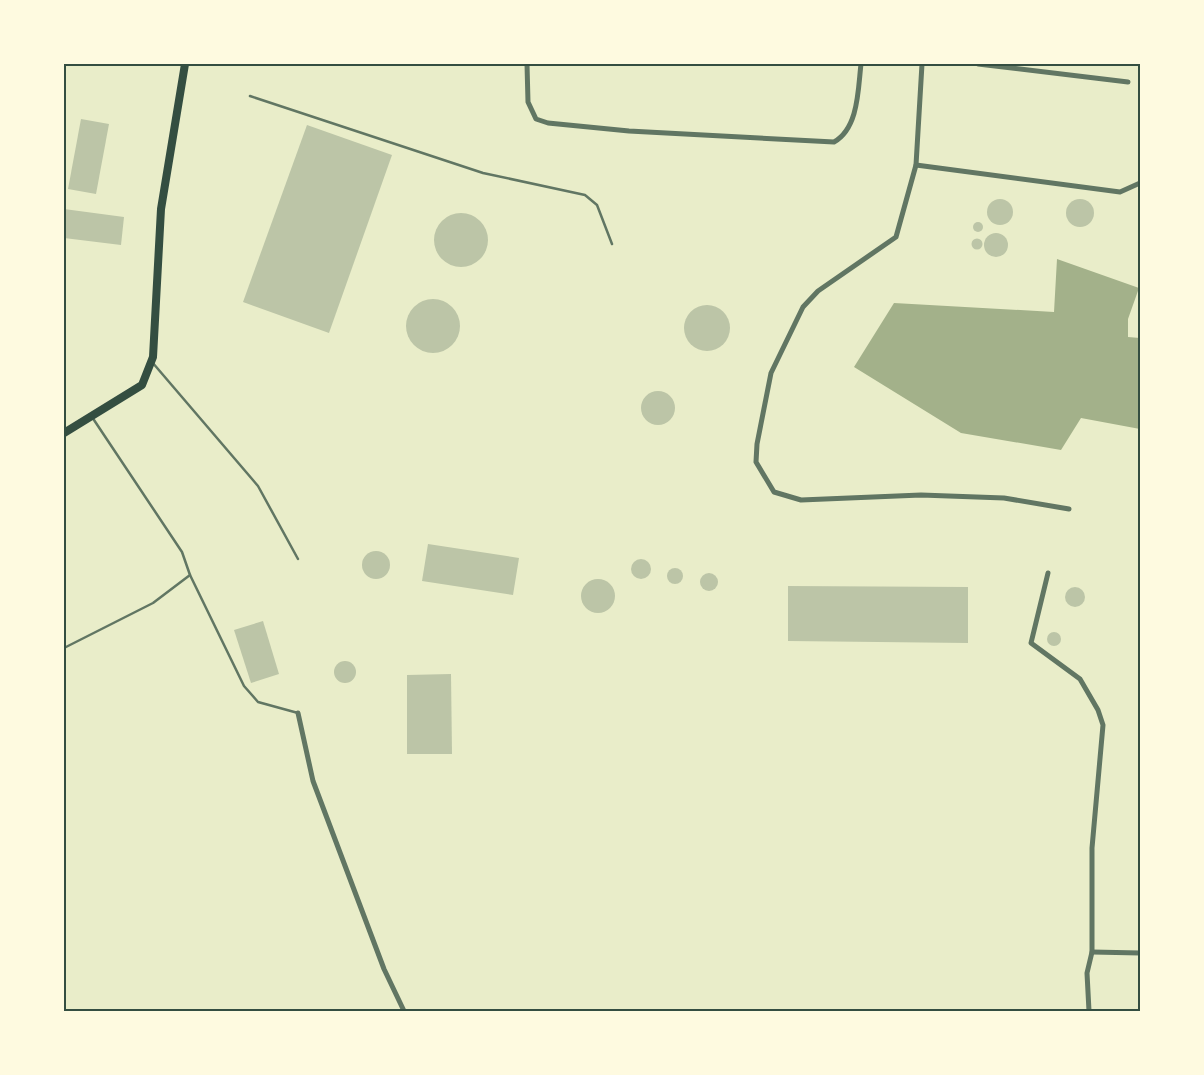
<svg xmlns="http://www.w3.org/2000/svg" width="1204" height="1075" viewBox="0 0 1204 1075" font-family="'Source Sans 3',sans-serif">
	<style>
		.water { fill: #a3b18a }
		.building { fill: #bcc5a7 }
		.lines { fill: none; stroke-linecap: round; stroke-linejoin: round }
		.service { stroke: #617663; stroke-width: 2.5 }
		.minor { stroke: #617663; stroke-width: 5 }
		.secondary { stroke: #344e41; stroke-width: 8 }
		.neatline { fill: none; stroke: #344e41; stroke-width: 2 }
	</style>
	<rect width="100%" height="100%" fill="#e9edc9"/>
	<polygon class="water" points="1057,259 1139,288 1128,319 1128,337 1140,338 1140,429 1081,418 1061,450 961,433 854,367 894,303 1054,312"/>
	<g class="building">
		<polygon points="81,119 109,124 96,194 68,189"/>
		<polygon points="307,125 392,155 329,333 243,302"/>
		<circle cx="1080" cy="213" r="14"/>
		<circle cx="1000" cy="212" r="13"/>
		<polygon points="64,209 124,217 121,245 64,238"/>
		<circle cx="461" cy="240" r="27"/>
		<circle cx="978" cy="227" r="5"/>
		<circle cx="996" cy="245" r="12"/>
		<circle cx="977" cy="244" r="5.5"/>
		<circle cx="433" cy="326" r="27"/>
		<circle cx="707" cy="328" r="23"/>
		<circle cx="658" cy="408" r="17"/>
		<polygon points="428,544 519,558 513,595 422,581"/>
		<circle cx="376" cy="565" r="14"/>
		<circle cx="641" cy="569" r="10"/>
		<circle cx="675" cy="576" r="8"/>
		<circle cx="709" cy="582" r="9"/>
		<circle cx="598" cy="596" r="17"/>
		<polygon points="788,586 968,587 968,643 788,641"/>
		<circle cx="1075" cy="597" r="10"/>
		<polygon points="263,621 279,674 251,683 234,630"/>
		<circle cx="1054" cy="639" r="7"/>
		<circle cx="345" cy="672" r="11"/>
		<polygon points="451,674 452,754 407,754 407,675"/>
	</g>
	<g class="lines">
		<g class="service">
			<polyline points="250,96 483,173 585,195 597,205 612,244"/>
			<polyline points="152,362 258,486 298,559"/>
			<polyline points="190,575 244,686 258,702 298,713"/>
			<polyline points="64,648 153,603 190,575 182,552 92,417"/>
		</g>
		<g class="minor">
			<path d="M 527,64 L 528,102 L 536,119 L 548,123 L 629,131 L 834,142 C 859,128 858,88 861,64"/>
			<polyline points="922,64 916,165 896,237 818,291 803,307 771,373 757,444 756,462 774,492 801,500 921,495 1004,498 1069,509"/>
			<polyline points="978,64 1128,82"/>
			<polyline points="916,165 1120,192 1140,183"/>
			<polyline points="1048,573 1031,643 1080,679 1098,710 1103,725 1092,848 1092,952 1087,973 1089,1011"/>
			<polyline points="298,713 313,781 384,969 404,1011"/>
			<polyline points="1092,952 1140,953"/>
		</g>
		<polyline class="secondary" points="64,433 142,385 153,357 161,209 185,64"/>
	</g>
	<rect width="1204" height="1075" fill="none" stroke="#fefae0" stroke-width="130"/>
	<rect x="65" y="65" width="1074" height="945" class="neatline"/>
</svg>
